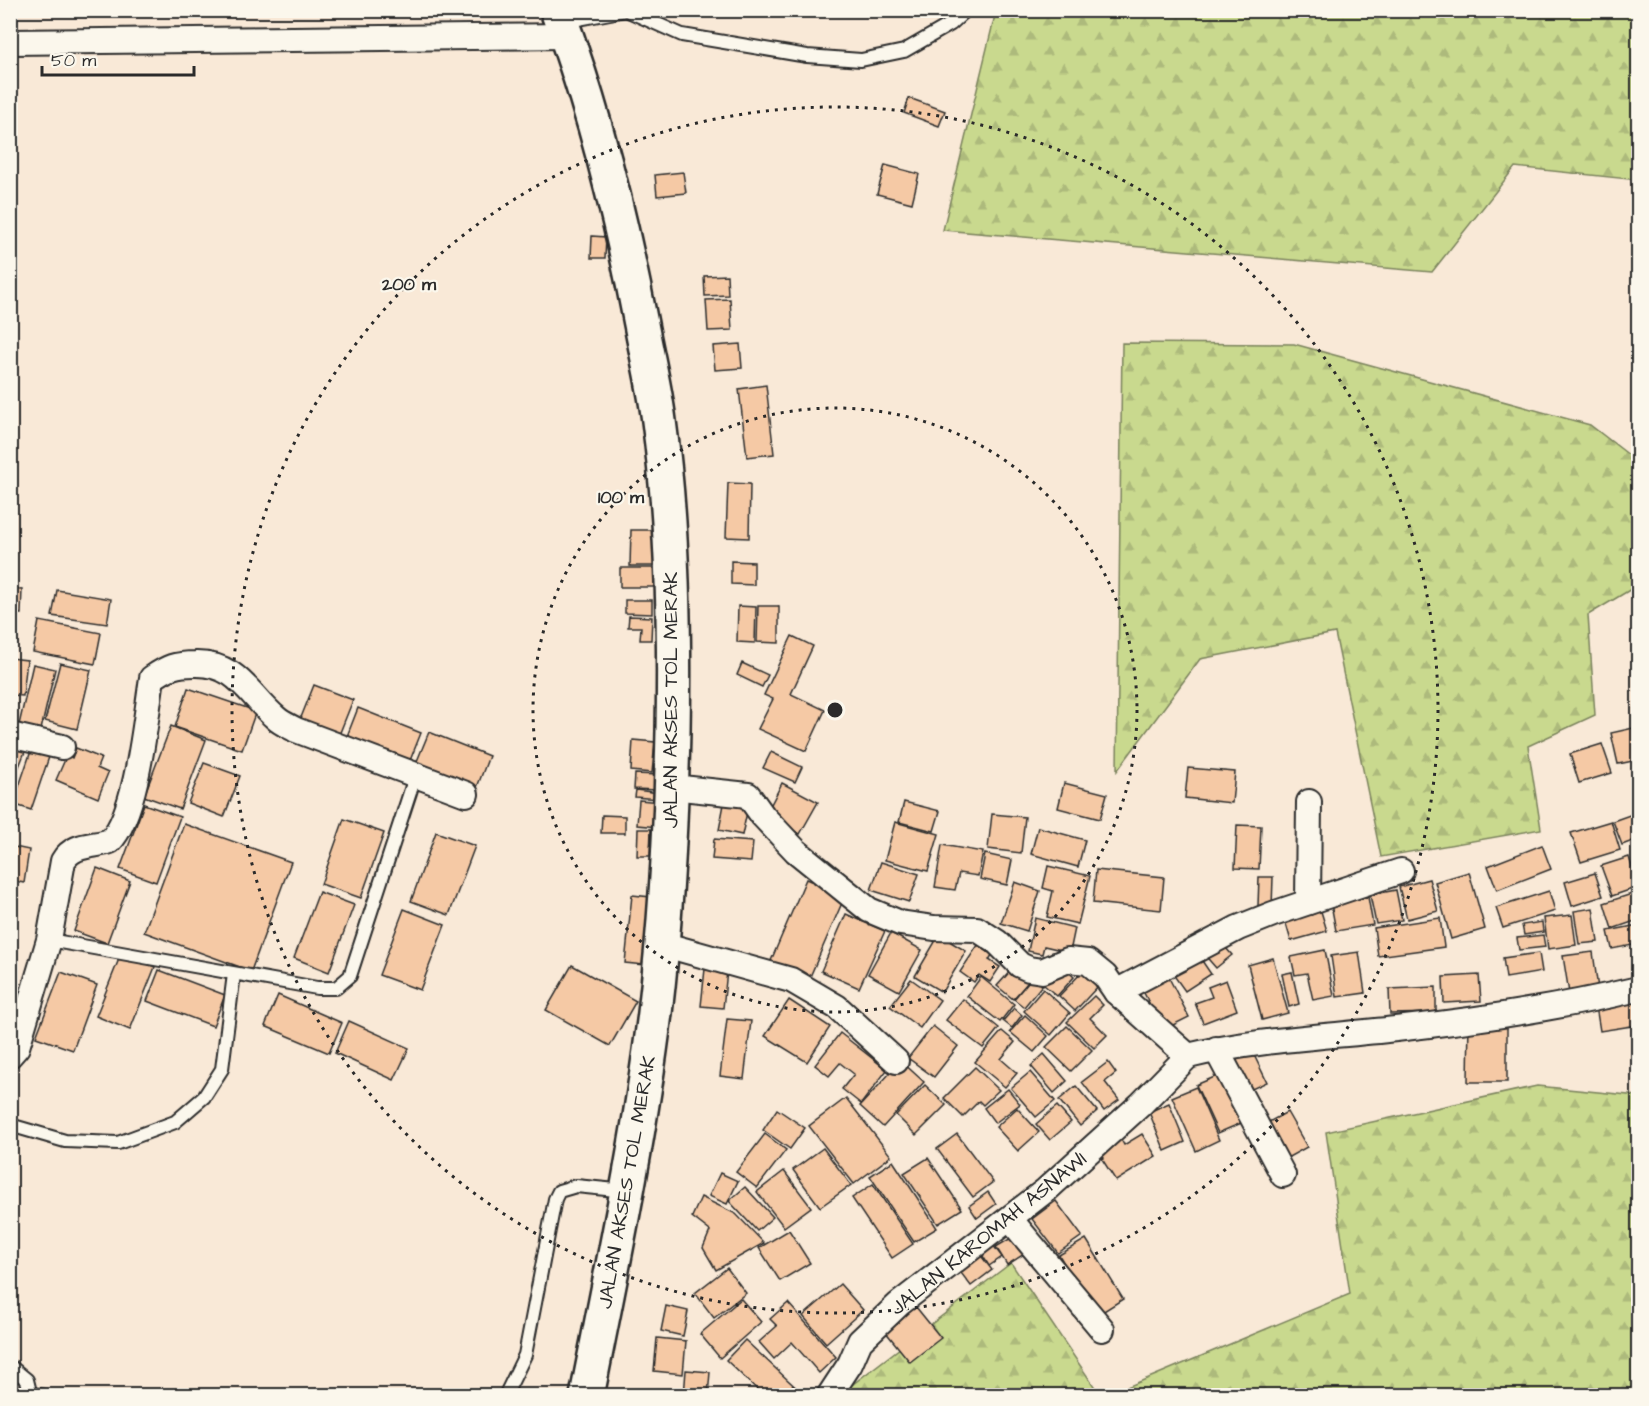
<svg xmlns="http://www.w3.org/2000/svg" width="1649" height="1406" viewBox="0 0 1649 1406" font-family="'Architects Daughter',sans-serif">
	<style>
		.forest { fill: url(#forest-firs); stroke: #7a825c; stroke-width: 1.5 }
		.building { fill: #f5c9a5; stroke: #2b2b2b; stroke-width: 1.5 }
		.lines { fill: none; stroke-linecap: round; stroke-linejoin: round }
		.lane-casing { stroke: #2b2b2b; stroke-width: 16 }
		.street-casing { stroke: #2b2b2b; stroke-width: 28 }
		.highway-casing { stroke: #2b2b2b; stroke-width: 38 }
		.lane { stroke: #fbf7ec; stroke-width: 12 }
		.street { stroke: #fbf7ec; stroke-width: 24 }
		.highway { stroke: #fbf7ec; stroke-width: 33 }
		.ring { fill: none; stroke: #2b2b2b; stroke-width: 3; stroke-dasharray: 3 6 }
		.labels { text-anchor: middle; stroke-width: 4.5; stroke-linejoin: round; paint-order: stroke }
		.street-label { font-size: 20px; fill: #2b2b2b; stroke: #fbf7ec }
		.centre { fill: #2b2b2b; stroke: #fbf7ec; stroke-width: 3 }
		.ring-label { font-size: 18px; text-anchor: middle; font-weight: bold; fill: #2b2b2b; stroke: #fbf7ec; stroke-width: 4.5; stroke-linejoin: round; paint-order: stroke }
	</style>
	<defs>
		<pattern id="forest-firs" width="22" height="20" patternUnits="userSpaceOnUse" patternTransform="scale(1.5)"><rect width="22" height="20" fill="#c9d98e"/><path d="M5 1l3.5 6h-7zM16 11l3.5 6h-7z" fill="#adba7b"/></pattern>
	</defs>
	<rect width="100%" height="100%" fill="#f9e9d7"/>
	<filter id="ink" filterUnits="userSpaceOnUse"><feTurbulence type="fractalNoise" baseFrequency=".0167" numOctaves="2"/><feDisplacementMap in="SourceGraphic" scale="12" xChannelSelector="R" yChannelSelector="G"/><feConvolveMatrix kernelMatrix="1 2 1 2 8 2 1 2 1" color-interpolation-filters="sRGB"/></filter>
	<g filter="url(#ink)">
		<g class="forest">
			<polygon points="996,11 1638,11 1638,180 1515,167 1432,272 943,230"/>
			<polygon points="1122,343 1294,344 1590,425 1638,462 1638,585 1588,615 1595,715 1528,746 1541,829 1381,857 1335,633 1200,659 1117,771"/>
			<polygon points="1537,1086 1638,1096 1638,1395 1108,1395 1350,1294 1326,1132"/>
			<polygon points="1011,1263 1100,1395 852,1396 844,1391"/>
		</g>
		<g class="building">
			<polygon points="909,98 945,111 939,126 904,113"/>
			<polygon points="885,165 919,174 912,203 877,194"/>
			<polygon points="683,172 686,193 657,196 655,175"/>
			<polygon points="592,236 606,237 605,258 591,258"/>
			<polygon points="727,275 728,295 705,296 704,276"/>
			<polygon points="730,299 732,330 708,331 706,300"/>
			<polygon points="740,344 742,368 715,370 713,346"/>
			<polygon points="766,385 774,454 747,457 739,389"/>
			<polygon points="728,483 750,484 749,538 726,537"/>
			<polygon points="631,530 660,530 659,566 630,566"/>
			<polygon points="731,561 754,562 754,585 731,584"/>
			<rect x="620" y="568" width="34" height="19"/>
			<polygon points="10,588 22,589 21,614 10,614"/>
			<polygon points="57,590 111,599 107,624 52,616"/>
			<polygon points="625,600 652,600 652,614 625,613"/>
			<polygon points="738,606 756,607 755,643 737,642"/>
			<polygon points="758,606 779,606 779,643 757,642"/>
			<polygon points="629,616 652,617 651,640 640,640 641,627 628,627"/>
			<polygon points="39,621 101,633 95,664 33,652"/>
			<polygon points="792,636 813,646 791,694 825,710 806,751 758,729 773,699 764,695"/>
			<polygon points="10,658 27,660 23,696 10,695"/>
			<polygon points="60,663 91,670 77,729 45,721"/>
			<polygon points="742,663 768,675 762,687 737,675"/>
			<polygon points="33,664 55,669 40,734 18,729"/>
			<polygon points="314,685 353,700 337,740 298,725"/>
			<polygon points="188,688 256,711 242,750 175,727"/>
			<polygon points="358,708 421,733 407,768 344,744"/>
			<polygon points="171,726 206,740 180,809 144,796"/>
			<polygon points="1638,727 1638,748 1635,749 1638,760 1618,764 1611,733"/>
			<polygon points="429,732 489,756 476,790 415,766"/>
			<polygon points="633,740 655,742 652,773 631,771"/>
			<polygon points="1602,744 1612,773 1579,783 1570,754"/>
			<polygon points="10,746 26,749 10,789"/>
			<polygon points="76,748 101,758 97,768 108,773 98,798 56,780 67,755 72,758"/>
			<polygon points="31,751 49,757 31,810 13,804"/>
			<polygon points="771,752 802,767 795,782 763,768"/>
			<polygon points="204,763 240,776 224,817 188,803"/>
			<polygon points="1188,768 1235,772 1232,803 1185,798"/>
			<polygon points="635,774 659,775 658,790 634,789"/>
			<polygon points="782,783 818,802 800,834 765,816"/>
			<polygon points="1064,783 1107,794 1100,819 1058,808"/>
			<polygon points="636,790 659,793 658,799 635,797"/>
			<polygon points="725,799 749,803 742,835 719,830"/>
			<polygon points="639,800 661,802 658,827 637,825"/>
			<polygon points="904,802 940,811 934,831 899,822"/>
			<polygon points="144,804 180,817 156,882 120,869"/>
			<polygon points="1638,812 1638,839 1622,845 1613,821"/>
			<polygon points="992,814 1025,817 1021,853 988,849"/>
			<polygon points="602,815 625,816 625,833 601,833"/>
			<polygon points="344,819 384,833 361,898 321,884"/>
			<polygon points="1611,821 1620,850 1581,862 1571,833"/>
			<polygon points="895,822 939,834 928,871 885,860"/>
			<polygon points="184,824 291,862 251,971 144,932"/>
			<polygon points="1237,825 1261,826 1259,869 1235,868"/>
			<polygon points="1038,827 1085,840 1078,867 1031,854"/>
			<polygon points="638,829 651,829 650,856 637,856"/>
			<polygon points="436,832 475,846 449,915 411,901"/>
			<polygon points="714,839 753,842 751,862 712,859"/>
			<polygon points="942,845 983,852 978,876 959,873 955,890 935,887"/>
			<polygon points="1542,845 1551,869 1497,890 1488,866"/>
			<polygon points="10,846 29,850 24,883 10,880"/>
			<polygon points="985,854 1012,860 1007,885 980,879"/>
			<polygon points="1629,857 1638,887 1612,896 1601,866"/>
			<polygon points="881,862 919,874 909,902 871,890"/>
			<polygon points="1048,866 1090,876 1078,924 1047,917 1053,891 1043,888"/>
			<polygon points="97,868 130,881 107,943 74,931"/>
			<polygon points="1096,870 1164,877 1161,910 1093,903"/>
			<polygon points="1469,872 1485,929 1451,939 1435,882"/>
			<polygon points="1595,873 1603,896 1572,906 1565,882"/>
			<polygon points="1259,877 1273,877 1272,907 1258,906"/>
			<polygon points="806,879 845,896 809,979 770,963"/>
			<polygon points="1429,879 1438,911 1407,919 1399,887"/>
			<polygon points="1015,882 1040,891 1027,931 1001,923"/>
			<polygon points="1396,890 1402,920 1376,924 1370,895"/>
			<polygon points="1549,891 1555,911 1503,928 1496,908"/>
			<polygon points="319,892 354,905 329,972 294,958"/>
			<polygon points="1638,892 1638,920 1612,929 1604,903"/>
			<polygon points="632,895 651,897 644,965 625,963"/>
			<polygon points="1368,897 1373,925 1336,931 1331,904"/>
			<polygon points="1320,908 1327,931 1291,941 1284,917"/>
			<polygon points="1593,908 1598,942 1579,944 1574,911"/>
			<polygon points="404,909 445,925 420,990 379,975"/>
			<polygon points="846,914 885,931 859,988 821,971"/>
			<polygon points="1572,915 1576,945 1548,949 1544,918"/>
			<polygon points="1035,918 1075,928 1070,952 1044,946 1042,954 1028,951"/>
			<polygon points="1440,918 1444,947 1378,956 1374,928"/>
			<polygon points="1542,922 1543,932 1524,935 1522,925"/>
			<polygon points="1638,925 1638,944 1612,949 1608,931"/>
			<polygon points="891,933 922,950 899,991 868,974"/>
			<polygon points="939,935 966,951 942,992 915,976"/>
			<polygon points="1543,935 1545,947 1519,950 1517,938"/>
			<polygon points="1219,940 1232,955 1216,968 1203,953"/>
			<polygon points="978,945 992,955 989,960 1000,967 990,982 979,975 974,982 960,972"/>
			<polygon points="1325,950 1334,996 1313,1000 1307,973 1295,975 1291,957"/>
			<polygon points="1196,952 1211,974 1185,991 1170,970"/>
			<polygon points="1359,952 1365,993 1337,997 1331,956"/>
			<polygon points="1593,952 1598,989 1569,993 1563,956"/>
			<polygon points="1539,953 1542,972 1506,978 1503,958"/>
			<polygon points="121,954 155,967 130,1030 96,1016"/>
			<polygon points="1273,958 1288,1013 1262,1020 1248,965"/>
			<polygon points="572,965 636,1001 610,1046 546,1010"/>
			<polygon points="1061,965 1074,977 1057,996 1044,985"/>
			<polygon points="1014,967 1030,980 1013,999 997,986"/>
			<polygon points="705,969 727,971 723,1008 701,1006"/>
			<polygon points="1085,969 1100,984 1075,1011 1059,996"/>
			<polygon points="159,970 225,995 213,1026 147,1001"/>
			<polygon points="61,972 97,985 73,1050 36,1037"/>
			<polygon points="1166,972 1189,1017 1163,1030 1140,985"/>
			<polygon points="1292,972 1299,1004 1289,1007 1282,974"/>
			<polygon points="1479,975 1481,1001 1444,1003 1443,977"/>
			<polygon points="1033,976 1043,984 1024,1007 1014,999"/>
			<polygon points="981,977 1014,1004 1000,1022 967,996"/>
			<polygon points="911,979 940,1000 920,1028 890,1006"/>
			<polygon points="1226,980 1237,1010 1203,1023 1195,1003 1212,997 1208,987"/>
			<polygon points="1436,987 1436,1013 1390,1014 1389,989"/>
			<polygon points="1043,989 1070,1013 1051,1035 1024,1011"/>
			<polygon points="1638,994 1638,1025 1600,1031 1595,1000"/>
			<polygon points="278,995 342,1023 329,1053 265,1026"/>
			<polygon points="1094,996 1103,1005 1090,1018 1107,1035 1094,1048 1067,1022"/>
			<polygon points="963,999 999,1028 983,1048 946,1020"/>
			<polygon points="789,1000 830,1027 807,1062 765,1036"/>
			<polygon points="1014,1008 1022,1015 1012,1028 1003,1021"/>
			<polygon points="1025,1015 1048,1036 1034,1052 1010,1032"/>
			<polygon points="727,1019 751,1021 744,1079 720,1076"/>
			<polygon points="1469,1020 1507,1020 1507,1082 1468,1082"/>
			<polygon points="349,1021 409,1048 394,1080 335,1053"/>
			<polygon points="933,1026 958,1046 934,1077 908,1058"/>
			<polygon points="1067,1026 1092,1050 1071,1071 1046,1047"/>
			<polygon points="1002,1031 1015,1042 1001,1059 1017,1073 1005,1087 975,1062"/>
			<polygon points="840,1033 887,1070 861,1104 842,1089 854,1074 840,1063 829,1076 815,1065"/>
			<polygon points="1252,1051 1267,1082 1241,1094 1226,1063"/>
			<polygon points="1044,1054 1067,1081 1054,1093 1031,1066"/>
			<polygon points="901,1061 924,1082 883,1127 860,1106"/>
			<polygon points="1108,1062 1116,1073 1105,1082 1119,1100 1104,1111 1082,1082"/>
			<polygon points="975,1067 999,1090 983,1105 979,1101 963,1117 944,1098"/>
			<polygon points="1030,1072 1055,1101 1036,1117 1011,1088"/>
			<polygon points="1224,1073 1246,1121 1218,1133 1196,1085"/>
			<polygon points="925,1085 946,1105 916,1135 896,1115"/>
			<polygon points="1076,1086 1097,1111 1080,1126 1059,1100"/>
			<polygon points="1196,1087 1219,1140 1196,1151 1172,1097"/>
			<polygon points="1008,1089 1020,1104 995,1123 984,1108"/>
			<polygon points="846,1098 891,1156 854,1184 809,1126"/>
			<polygon points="1169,1103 1185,1142 1165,1151 1149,1112"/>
			<polygon points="1057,1106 1071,1122 1050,1140 1036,1124"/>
			<polygon points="1017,1108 1039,1132 1018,1151 996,1127"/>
			<polygon points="777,1109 805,1128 790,1149 763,1130"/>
			<polygon points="1287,1112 1307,1147 1287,1158 1267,1123"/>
			<polygon points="765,1134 786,1150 757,1188 736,1172"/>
			<polygon points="957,1134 993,1182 973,1197 937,1149"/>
			<polygon points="1142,1134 1156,1156 1116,1181 1102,1159 1104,1158 1098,1149 1119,1136 1124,1145"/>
			<polygon points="823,1148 851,1185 820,1207 793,1170"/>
			<polygon points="928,1158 962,1209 938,1224 904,1173"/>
			<polygon points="893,1161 937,1228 914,1242 870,1176"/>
			<polygon points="784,1171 811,1207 784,1227 757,1192"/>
			<polygon points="720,1173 738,1181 727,1204 709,1196"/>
			<polygon points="873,1184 913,1244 892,1258 852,1198"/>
			<polygon points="745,1187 773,1217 757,1231 729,1201"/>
			<polygon points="988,1192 996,1204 977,1218 969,1206"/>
			<polygon points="701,1197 736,1214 764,1243 716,1270 703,1248 710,1231 692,1217"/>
			<polygon points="1056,1201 1082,1236 1058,1253 1032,1219"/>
			<polygon points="789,1230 810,1263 780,1281 759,1248"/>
			<polygon points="1018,1234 1029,1251 1007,1265 996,1247"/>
			<polygon points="1086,1239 1123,1299 1096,1316 1059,1255"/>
			<polygon points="993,1245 1002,1257 989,1266 981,1253"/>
			<polygon points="979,1253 992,1270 971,1286 958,1269"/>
			<polygon points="727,1268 746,1293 714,1318 695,1293"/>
			<polygon points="840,1284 863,1310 826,1343 803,1316"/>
			<polygon points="741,1299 761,1322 720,1358 700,1334"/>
			<polygon points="788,1303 836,1357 819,1373 792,1342 774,1359 759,1342 777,1326 770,1319"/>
			<polygon points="666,1306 688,1311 683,1336 661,1331"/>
			<polygon points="916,1307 941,1338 910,1362 885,1331"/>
			<polygon points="657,1338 686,1341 683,1374 654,1371"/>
			<polygon points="745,1340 805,1396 764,1396 726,1360"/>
			<polygon points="686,1370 710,1372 708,1396 684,1396"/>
		</g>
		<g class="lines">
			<defs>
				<g id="lane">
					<polyline points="626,10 682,35 807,56 861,60 904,51 951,24 966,10"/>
					<polyline points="562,22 626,10"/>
					<polyline points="49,940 317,988 336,988 350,976 416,774"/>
					<polyline points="10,1125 65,1141 118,1143 175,1122 204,1097 222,1069 234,974"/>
					<polyline points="10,1366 27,1380 31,1396"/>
					<polyline points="31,1394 45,1396"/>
					<polyline points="505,1396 525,1355 555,1199 559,1191 576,1186 626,1191"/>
				</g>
				<g id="street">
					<polyline points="10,42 566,36"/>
					<polyline points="10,735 62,747"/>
					<polyline points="672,787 748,795 763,816 796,851 869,910 900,923 934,928 977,929 997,942 1020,965 1029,969 1042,971 1068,960 1088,962 1105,976 1116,992 1188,1056"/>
					<polyline points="1308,902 1309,802"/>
					<polyline points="662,944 791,980 837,1007 896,1061"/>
					<polyline points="1116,992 1238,928 1273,914 1401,871"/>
					<polyline points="1216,1049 1283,1175"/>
					<path d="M 10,1055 L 17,1047 L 49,940 L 63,861 C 73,843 94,847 110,841 C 137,815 146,716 152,678 C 168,667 175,664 195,664 C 237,663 248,694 276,718 C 281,723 289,726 296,730 L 466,794"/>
					<path d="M 1188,1056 C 1256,1039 1326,1037 1396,1029 C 1478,1020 1558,1008 1638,989"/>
					<polyline points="1010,1219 1102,1329"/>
					<polyline points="829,1396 850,1364 860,1341 899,1304 1046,1190 1140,1105 1188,1056"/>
				</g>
				<path id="highway" d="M 557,10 C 595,112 621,218 641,324 C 647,356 655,389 659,421 C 673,524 675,628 673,731 C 671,825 666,920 655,1013 C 639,1142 612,1269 587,1396"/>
			</defs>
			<use href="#lane" class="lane-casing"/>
			<use href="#street" class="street-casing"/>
			<use href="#highway" class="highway-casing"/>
			<use href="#lane" class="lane"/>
			<use href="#street" class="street"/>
			<use href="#highway" class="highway"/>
		</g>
	</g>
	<g class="ring">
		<circle cx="835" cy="710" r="302"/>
		<circle cx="835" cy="710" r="603"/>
	</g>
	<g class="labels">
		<g class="street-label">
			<text transform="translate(670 700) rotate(-90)" y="7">JALAN AKSES TOL MERAK</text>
			<text transform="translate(626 1182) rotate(-80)" y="7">JALAN AKSES TOL MERAK</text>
			<text transform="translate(988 1233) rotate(-39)" y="7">JALAN KAROMAH ASNAWI</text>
		</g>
	</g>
	<circle cx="835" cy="710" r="9" class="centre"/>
	<g class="ring-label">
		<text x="409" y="290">200 m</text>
		<text x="621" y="503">100 m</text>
	</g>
	<rect width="1649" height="1406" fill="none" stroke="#fbf7ec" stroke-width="36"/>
	<rect x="18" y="18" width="1613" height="1370" fill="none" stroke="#2b2b2b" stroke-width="2" filter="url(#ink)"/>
	<path d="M42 66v9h152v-9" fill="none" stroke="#2b2b2b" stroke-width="3"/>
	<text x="51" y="66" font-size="18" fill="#2b2b2b" stroke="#fbf7ec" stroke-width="4.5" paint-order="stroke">50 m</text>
</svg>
